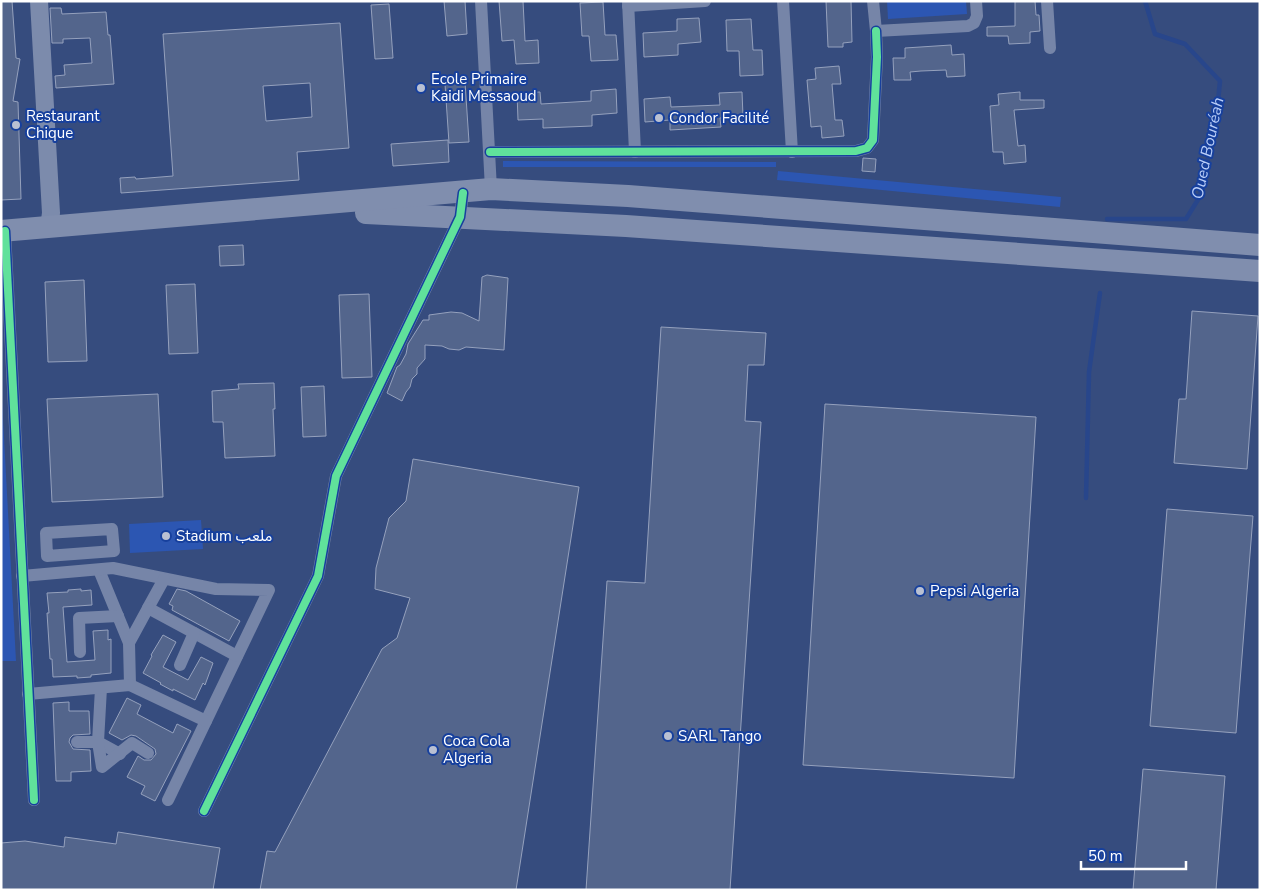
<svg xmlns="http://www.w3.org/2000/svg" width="1261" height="891" viewBox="0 0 1261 891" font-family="'Nunito Sans','Noto Sans Arabic',sans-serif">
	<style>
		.green { fill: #2c56b2 }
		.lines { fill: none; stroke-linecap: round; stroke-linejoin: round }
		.stream { stroke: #28468b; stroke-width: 4.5 }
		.building { fill: #53658c; stroke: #95a1bd; fill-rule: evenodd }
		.street { stroke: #7685a8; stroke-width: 12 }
		.secondary { stroke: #7c8bac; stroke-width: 18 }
		.highway { stroke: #808eae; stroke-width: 22 }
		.cycleway-casing { stroke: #17409d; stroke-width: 11 }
		.cycleway { stroke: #60e19b; stroke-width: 8 }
		.poi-dot { fill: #b9c0d2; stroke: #17409d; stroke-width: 2 }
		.labels { text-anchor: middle; stroke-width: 4; stroke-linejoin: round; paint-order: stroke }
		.poi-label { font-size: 15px; fill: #fff; stroke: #17409d; text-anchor: start }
		.water-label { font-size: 16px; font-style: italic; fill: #bbcff9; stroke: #17409d }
	</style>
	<rect width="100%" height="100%" fill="#364c7e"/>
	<g class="green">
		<polygon points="887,1 966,1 967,14 888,19"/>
		<polygon points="503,161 776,162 776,167 503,167"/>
		<polygon points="778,171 1061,197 1060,207 777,180"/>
		<polygon points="1,382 16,661 1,661"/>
		<polygon points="201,520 203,549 130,553 129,524"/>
	</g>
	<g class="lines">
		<g class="stream">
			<polyline points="1107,219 1186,219 1199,198 1216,122 1220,81 1185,44 1155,34 1145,1"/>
			<polyline points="1086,498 1089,372 1100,293"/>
		</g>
	</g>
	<g class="building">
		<polygon points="1,1 12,1 16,58 20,59 13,101 18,102 21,199 1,200"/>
		<polygon points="444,1 465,1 467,34 447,36"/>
		<polygon points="499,1 523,1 525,41 538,40 539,63 516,64 514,40 502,41"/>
		<polygon points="826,1 851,1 852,42 843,43 843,47 828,47"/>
		<polygon points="1015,1 1035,1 1036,15 1039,15 1040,31 1030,32 1030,43 1009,44 1008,36 987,36 987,27 1015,26"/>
		<polygon points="603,2 605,35 616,35 618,60 591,61 589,36 582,36 580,3"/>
		<polygon points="389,4 393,58 375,59 371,5"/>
		<polygon points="50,8 61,8 62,14 106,12 108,35 110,35 114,84 56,88 55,76 65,75 64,65 92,63 90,38 63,39 63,43 52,43"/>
		<polygon points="699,18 701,42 678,44 678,55 644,57 643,33 677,31 677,19"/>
		<polygon points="751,19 753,50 762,50 763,75 740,76 739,51 727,51 726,20"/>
		<path d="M 340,23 L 349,148 L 297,152 L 299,180 L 121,193 L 120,178 L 135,177 L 136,179 L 173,176 L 163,34 ZM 310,83 L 312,117 L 266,121 L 263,86 Z"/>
		<polygon points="951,45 952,55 964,54 965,76 947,77 946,70 921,71 910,72 911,80 894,80 893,58 905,58 905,48"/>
		<polygon points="839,66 841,84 832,84 835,120 842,120 844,136 822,138 821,126 811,127 807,80 816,79 815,68"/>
		<polygon points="465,82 469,142 449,143 445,84"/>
		<polygon points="616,89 617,113 592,115 592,126 543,128 543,119 518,120 517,93 540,92 541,104 591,101 591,91"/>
		<polygon points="742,92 743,116 720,118 721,127 670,130 670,120 645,122 644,99 670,97 671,107 720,105 719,93"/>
		<polygon points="1020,92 1020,100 1044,100 1044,108 1014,110 1018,146 1025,145 1026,162 1004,164 1003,152 993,152 990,106 999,105 998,94"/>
		<polygon points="448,140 449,162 393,166 391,144"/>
		<polygon points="863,158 876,159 875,172 862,171"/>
		<polygon points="243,245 244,265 220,266 219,246"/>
		<polygon points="487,275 508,278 504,350 466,347 459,350 449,349 442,346 425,345 425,359 417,368 417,374 412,379 410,387 406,392 402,401 387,393 397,367 400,365 406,354 408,344 423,320 429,320 429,315 451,312 462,313 479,321 482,277"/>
		<polygon points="84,280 87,361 48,362 45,282"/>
		<polygon points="195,284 198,353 169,354 166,285"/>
		<polygon points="369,294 372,377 342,378 339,295"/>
		<polygon points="1192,311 1258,316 1247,469 1174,463 1179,399 1186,399"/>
		<polygon points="661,327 766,333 764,365 748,365 745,421 761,422 730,890 586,890 607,581 645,583"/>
		<polygon points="274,383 275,409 273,409 275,456 225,458 223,422 213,422 212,391 239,389 238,384"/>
		<polygon points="324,386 326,436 303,437 301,387"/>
		<polygon points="158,394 163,497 52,502 47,399"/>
		<polygon points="825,404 1036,417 1014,778 803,765"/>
		<polygon points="413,459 579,487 516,890 260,890 267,851 275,852 382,649 397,638 410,598 375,589 376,568 389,518 406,501"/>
		<polygon points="1167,509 1253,516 1236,733 1150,726"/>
		<polygon points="81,589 81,591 91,590 92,605 63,607 67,662 95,660 93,631 108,630 108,640 111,639 111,673 91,675 91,677 77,678 77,676 53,677 52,659 50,659 47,613 49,613 47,593 68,592 68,590"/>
		<polygon points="177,589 186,591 240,621 229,641 172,610 173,606 169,604"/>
		<polygon points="163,635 176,642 163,667 188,680 201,657 213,663 205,685 203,683 195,700 173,689 173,691 160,684 161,683 143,673 152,656 151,655"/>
		<polygon points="127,698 141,705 137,714 173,733 177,724 191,731 155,801 141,794 145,786 127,777 138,756 144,760 151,760 156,754 155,749 136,736 131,735 122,740 109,733"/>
		<polygon points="69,702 69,711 89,711 90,734 73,735 70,738 69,742 73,749 90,750 91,771 71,772 71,781 56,781 53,703"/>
		<polygon points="1143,769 1225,776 1216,890 1133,890"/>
		<polygon points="118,832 220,848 213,890 1,890 1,843 25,841 64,847 65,837 116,844"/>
	</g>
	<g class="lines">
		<g class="street">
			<polyline points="481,1 491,189"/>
			<polyline points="628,1 635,152"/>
			<polyline points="783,1 792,152"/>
			<polyline points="873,1 876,31 968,26 974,23 977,16 976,1"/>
			<polyline points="1047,1 1050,48"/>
			<polyline points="628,6 705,1"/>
			<polyline points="490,152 856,151 867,148 873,140 877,57 876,31"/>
			<polyline points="5,231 34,800"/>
			<polygon points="112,529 114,551 47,556 46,533"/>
			<polyline points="99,570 129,643"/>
			<polyline points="22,576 113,568 216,589 269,590 168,800"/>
			<polyline points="164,579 148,608 237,656"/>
			<polyline points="80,652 79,618 118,616"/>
			<polyline points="180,665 194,633"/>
			<polyline points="130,685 129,643 148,608"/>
			<polyline points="101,688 98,742 120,754"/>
			<polyline points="28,694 130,685 206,721"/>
			<polyline points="77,742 98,742 102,767 132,743 148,753"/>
			<polyline points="204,811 318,576 336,476 460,217 463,193"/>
		</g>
		<polyline class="secondary" points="39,1 51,213 49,228"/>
		<g class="highway">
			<polyline points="366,213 626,226 1260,271"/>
			<polyline points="1,231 491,189 628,196 1260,245"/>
		</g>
		<defs>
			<g id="cycleway">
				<polyline points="490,152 856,151 867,148 873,140 877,57 876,31"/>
				<polyline points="5,231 34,800"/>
				<polyline points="204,811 318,576 336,476 460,217 463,193"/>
			</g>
		</defs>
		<use href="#cycleway" class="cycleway-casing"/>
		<use href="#cycleway" class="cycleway"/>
	</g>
	<g class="poi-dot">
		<circle cx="421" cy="88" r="5"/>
		<circle cx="659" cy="118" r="5"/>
		<circle cx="16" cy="125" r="5"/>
		<circle cx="166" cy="536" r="5"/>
		<circle cx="920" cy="591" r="5"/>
		<circle cx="668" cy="736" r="5"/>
		<circle cx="433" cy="750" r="5"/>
	</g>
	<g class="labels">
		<g class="poi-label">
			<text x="431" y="84">Ecole Primaire<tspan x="431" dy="17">Kaidi Messaoud</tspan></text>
			<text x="26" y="121">Restaurant<tspan x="26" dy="17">Chique</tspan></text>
			<text x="669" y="123">Condor Facilité</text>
			<text x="176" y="541">Stadium ملعب</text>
			<text x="930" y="596">Pepsi Algeria</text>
			<text x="678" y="741">SARL Tango</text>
			<text x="443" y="746">Coca Cola<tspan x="443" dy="17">Algeria</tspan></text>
		</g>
		<g class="water-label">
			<text transform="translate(1207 148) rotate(-78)" y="6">Oued Bouréah</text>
		</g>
	</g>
	<rect width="1261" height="891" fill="none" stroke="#ffffff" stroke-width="5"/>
	<path d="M1081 861v8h105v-8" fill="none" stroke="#ffffff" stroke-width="2.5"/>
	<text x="1088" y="861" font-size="15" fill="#ffffff" stroke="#17409d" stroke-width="4" paint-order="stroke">50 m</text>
</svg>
